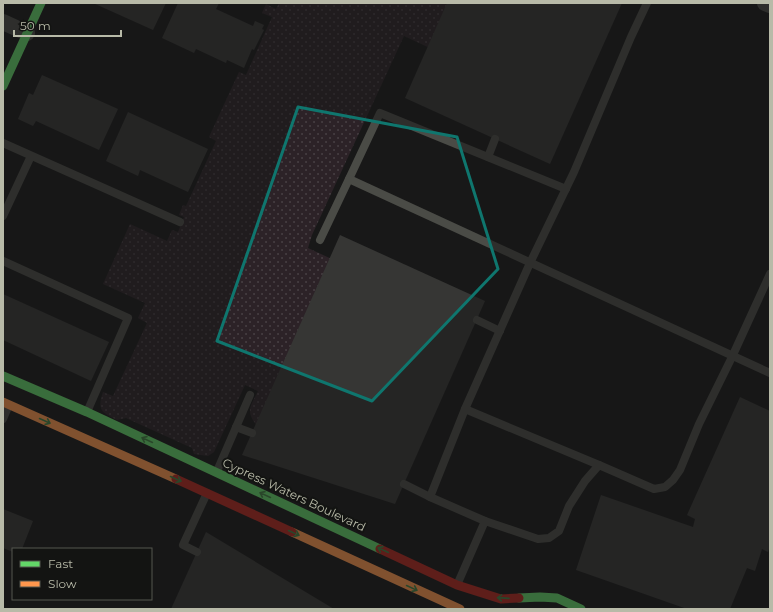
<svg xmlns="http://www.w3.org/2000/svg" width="773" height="612" viewBox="0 0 773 612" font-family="Montserrat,sans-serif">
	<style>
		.grass { fill: url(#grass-dots) }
		.building { fill: #363634 }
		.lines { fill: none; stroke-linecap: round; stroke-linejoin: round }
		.lane { stroke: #4a4b46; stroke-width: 8 }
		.street { stroke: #4a4b46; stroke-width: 16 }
		.fast { stroke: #63d668; stroke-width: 9 }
		.slow { stroke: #ff974d; stroke-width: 9 }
		.jam { stroke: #b3261e; stroke-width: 9 }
		.oneway { stroke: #3f7f41 }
		.marked { fill: none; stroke: #0f766e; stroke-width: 3; stroke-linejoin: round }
		.labels { text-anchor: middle; stroke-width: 4; stroke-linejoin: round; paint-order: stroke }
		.street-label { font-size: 12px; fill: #b8baa8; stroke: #131412 }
	</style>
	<defs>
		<pattern id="grass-dots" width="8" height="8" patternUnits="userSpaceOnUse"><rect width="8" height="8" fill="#2c2227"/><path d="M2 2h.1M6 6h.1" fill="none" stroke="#484044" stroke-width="1.8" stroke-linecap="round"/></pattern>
	</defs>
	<rect width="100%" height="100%" fill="#181818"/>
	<path class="grass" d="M 279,3 L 454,3 L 432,49 L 404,36 L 312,235 L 308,248 L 336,261 L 258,427 C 245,411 250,408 258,391 L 245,385 L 214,452 L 208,456 L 194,454 L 192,448 L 126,418 L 117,420 C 101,412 97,410 103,392 L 113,396 L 147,323 L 138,318 L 145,303 L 103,284 L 130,224 L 167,241 L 172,230 L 178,232 L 184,217 L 179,215 L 183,205 L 186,206 L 216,141 L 209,137 L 239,72 L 246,75 L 272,17 L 262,13 L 266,4 L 276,9 Z"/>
	<g class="building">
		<polygon points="93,3 166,3 153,30"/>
		<polygon points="178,3 219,3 216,9 253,26 255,21 264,25 262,29 264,30 254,50 252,49 244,68 227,60 226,63 196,49 194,53 162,38"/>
		<polygon points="447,3 622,3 550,164 405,98"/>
		<polygon points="42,75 118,109 99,150 36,121 33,126 18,119 29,93 33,95"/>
		<polygon points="128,112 208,149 188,192 140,170 138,176 106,161"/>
		<polygon points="340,235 485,301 395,504 242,455"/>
		<polygon points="3,294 109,342 91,381 3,340"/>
		<polygon points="740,397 770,411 770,546 768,552 762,549 755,571 747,568 730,609 687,609 576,570 601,495 693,527 695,519 687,515"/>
		<polygon points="3,509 33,521 22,549 13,549 13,552 3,548"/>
		<polygon points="206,532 334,609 171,609"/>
	</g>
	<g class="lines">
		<g class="lane">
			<polyline points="647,3 631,37 574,172 530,263 465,409 430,497 485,521 538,539 549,538 559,531 569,506 585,481 599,465 654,489 665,487 673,480 680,470 699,424 732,357 770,274"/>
			<polyline points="3,143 180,222"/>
			<polyline points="488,157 495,139"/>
			<polyline points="349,179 380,113 566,189"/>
			<polyline points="3,216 31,156"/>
			<polyline points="320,240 349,179 770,373"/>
			<polyline points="3,261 128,318 87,412"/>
			<polyline points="477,320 500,331"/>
			<polyline points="465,409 599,465"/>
			<polyline points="3,419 9,405"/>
			<polyline points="236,427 252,433"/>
			<polyline points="217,471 250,395"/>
			<polyline points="404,484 430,497"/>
			<polyline points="197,552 183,545 207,493"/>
			<polyline points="457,585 485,521"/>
		</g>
		<g class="street">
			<polyline points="765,3 770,5"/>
			<polyline points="3,22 27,33"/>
		</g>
		<g class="fast">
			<polyline points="3,86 41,3"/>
			<polyline points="3,376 87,412 380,549"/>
			<polyline points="519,598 540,597 557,598 581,609"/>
		</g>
		<g class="slow">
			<polyline points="3,402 176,479"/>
			<polyline points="292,532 460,609"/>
		</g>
		<g class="jam">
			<polyline points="176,479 292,532"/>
			<polyline points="380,549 457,585 501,599 519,598"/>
		</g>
	</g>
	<defs><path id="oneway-shaft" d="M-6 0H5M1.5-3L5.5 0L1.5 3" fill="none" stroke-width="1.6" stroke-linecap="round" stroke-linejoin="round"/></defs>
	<g class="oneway">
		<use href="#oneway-shaft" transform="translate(45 421) rotate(24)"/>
		<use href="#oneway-shaft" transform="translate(147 440) rotate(-155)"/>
		<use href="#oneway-shaft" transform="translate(176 479) rotate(24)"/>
		<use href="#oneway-shaft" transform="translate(265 495) rotate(-155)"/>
		<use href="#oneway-shaft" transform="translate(294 533) rotate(25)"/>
		<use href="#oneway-shaft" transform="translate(383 550) rotate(-155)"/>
		<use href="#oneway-shaft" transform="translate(412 588) rotate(25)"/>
		<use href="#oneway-shaft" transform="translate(503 598) rotate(-176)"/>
	</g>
	<path d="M0 0H773V612H0ZM 298,107 L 457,137 L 498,269 L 372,401 L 217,341 Z" fill="#181818" fill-opacity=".55" fill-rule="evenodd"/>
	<path class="marked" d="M 298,107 L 457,137 L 498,269 L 372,401 L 217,341 Z"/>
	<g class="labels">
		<g class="street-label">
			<text transform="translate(294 495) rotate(25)" y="4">Cypress Waters Boulevard</text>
		</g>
	</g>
	<rect width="773" height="612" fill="none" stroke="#b8baa8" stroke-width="8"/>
	<rect x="12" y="548" width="140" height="52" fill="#131412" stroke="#55564e"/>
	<rect x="20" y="561" width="20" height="6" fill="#63d668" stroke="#55564e"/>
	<text x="48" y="568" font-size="12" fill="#b8baa8">Fast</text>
	<rect x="20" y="581" width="20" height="6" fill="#ff974d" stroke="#55564e"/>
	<text x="48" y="588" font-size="12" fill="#b8baa8">Slow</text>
	<path d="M14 30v6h107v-6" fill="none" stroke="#b8baa8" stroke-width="2"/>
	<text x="20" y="30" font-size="12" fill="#b8baa8" stroke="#131412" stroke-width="3" paint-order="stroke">50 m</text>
</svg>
